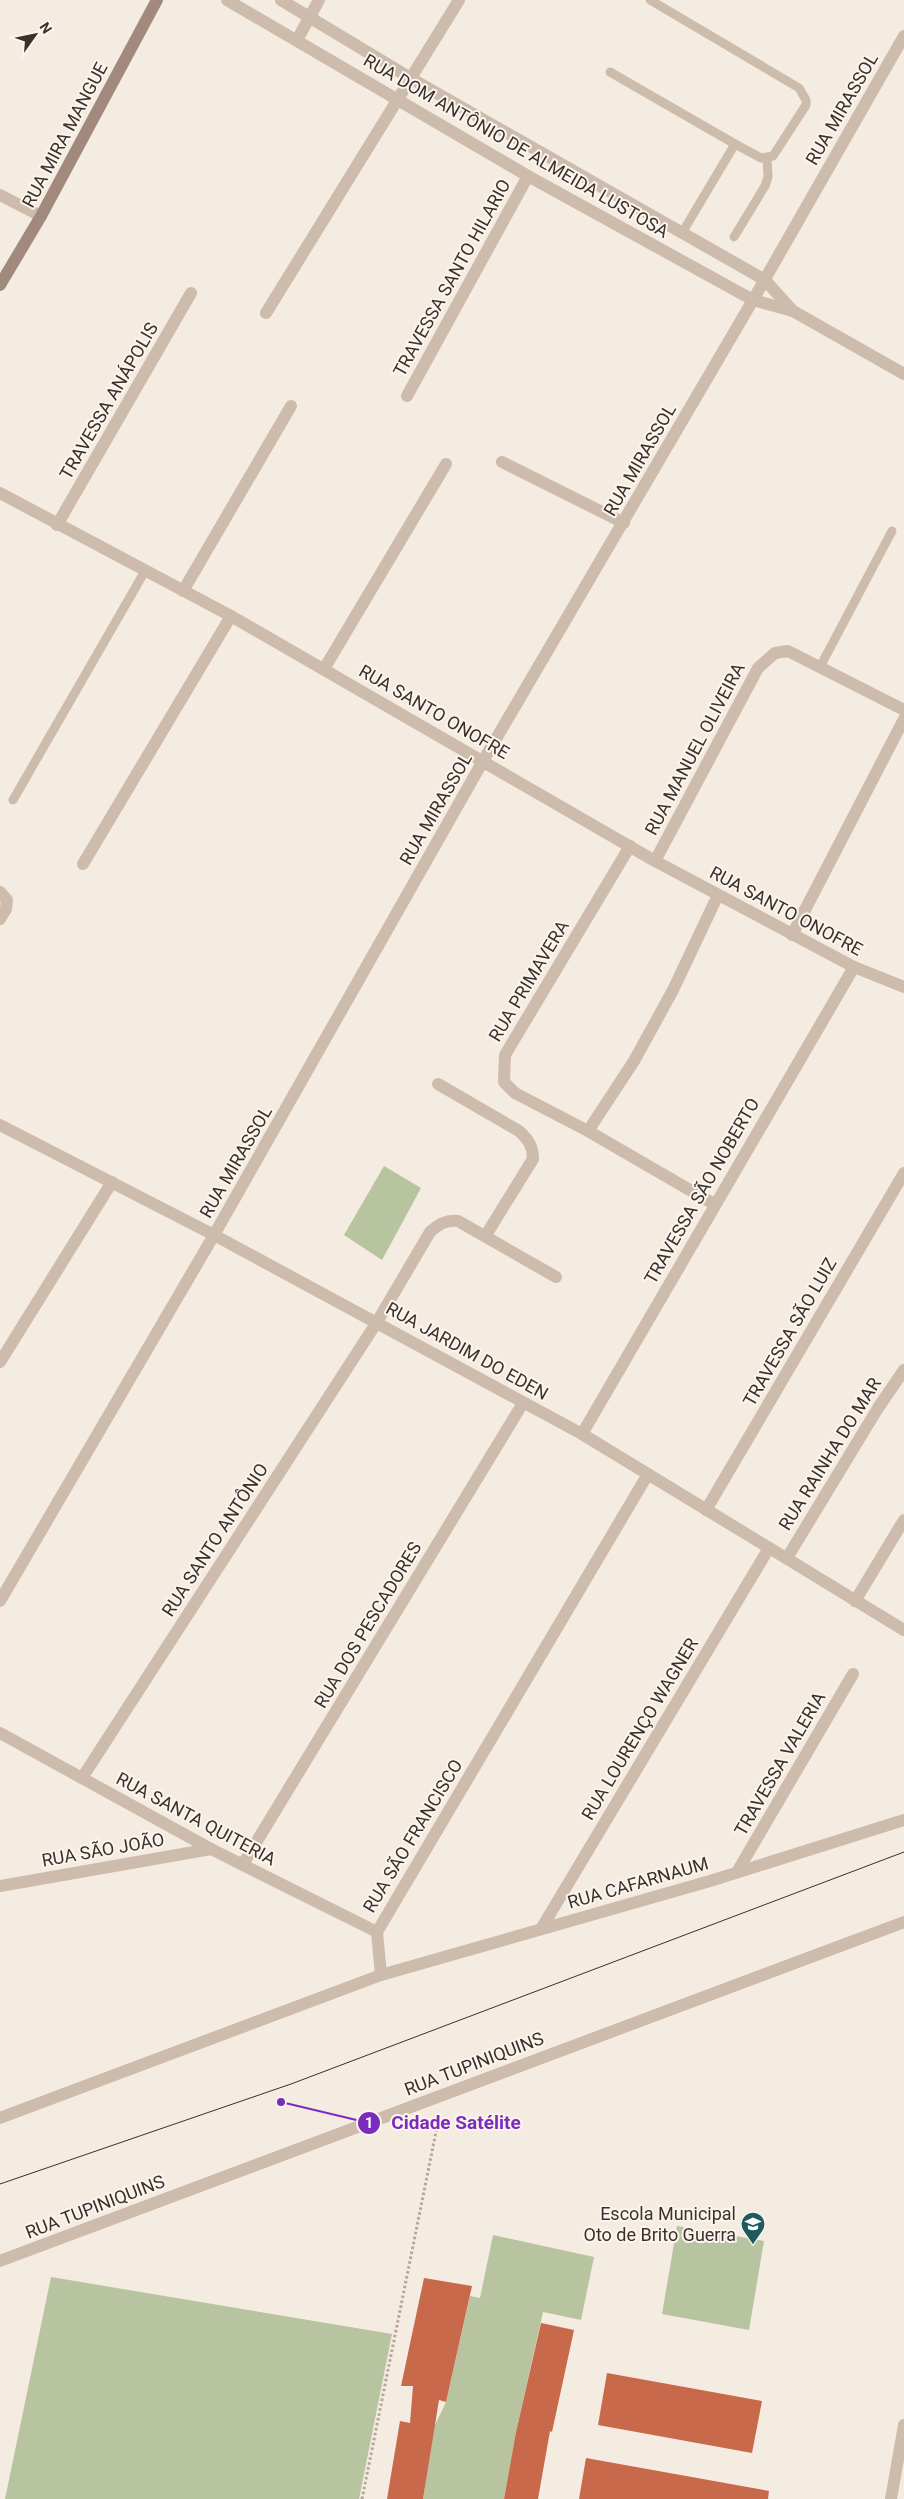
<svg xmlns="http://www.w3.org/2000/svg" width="904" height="2499" viewBox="0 0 904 2499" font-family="Roboto,sans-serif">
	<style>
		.green { fill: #b8c4a0 }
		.building { fill: #c8694b }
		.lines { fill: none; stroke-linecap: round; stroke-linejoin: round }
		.path { stroke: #b9a596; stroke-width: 3; stroke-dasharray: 2.5 2.5; stroke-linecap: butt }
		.service { stroke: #cdbbac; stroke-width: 9 }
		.minor { stroke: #cdbbac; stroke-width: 12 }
		.secondary { stroke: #a18a7d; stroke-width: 12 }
		.tram { stroke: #3b302b; stroke-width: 1 }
		.labels { text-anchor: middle; stroke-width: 4; stroke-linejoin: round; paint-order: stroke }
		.street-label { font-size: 18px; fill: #3b302b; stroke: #fbf5ee }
		.poi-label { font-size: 18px; fill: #3b302b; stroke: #fbf5ee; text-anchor: end }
		.leader { fill: none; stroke: #7b2cbf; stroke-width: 2 }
		.callout-dot { fill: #7b2cbf; stroke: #fbf5ee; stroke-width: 2 }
		.mark-label { font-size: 15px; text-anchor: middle; font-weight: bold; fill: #fff }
		.callout-label { font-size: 19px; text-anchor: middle; font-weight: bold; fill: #7b2cbf; stroke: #fbf5ee; stroke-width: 4; stroke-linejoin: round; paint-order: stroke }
	</style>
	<rect width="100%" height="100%" fill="#f4ebe1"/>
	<g class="green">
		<polygon points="384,1166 421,1188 382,1260 344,1235"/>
		<polygon points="677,2226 764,2241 749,2330 662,2314"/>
		<polygon points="493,2235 594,2257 581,2320 543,2312 516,2432 504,2499 423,2499 434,2427 446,2402 470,2296 480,2298"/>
		<polygon points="51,2277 392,2334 359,2499 5,2499"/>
	</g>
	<g class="building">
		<polygon points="424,2278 472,2286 446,2402 439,2400 423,2499 387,2499 400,2421 410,2423 413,2386 401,2386"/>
		<polygon points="541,2323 574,2330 552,2432 550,2431 538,2499 504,2499 516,2432"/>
		<polygon points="607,2373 762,2401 752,2453 598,2425"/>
		<polygon points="586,2458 769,2491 768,2499 579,2499"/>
	</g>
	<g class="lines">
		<polyline class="path" points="362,2499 440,2112"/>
		<g class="service">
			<polyline points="650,0 799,88 806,100 806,105 773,156 761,158 735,144 682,233"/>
			<polyline points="610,72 735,144"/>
			<polyline points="734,237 765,186 768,177 767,158"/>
			<polyline points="820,667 892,531"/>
			<polyline points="13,800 145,571"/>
		</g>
		<g class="minor">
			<polyline points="227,0 528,176 753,300 793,311 904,374"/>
			<polyline points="281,0 412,79 765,280 793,311"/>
			<polyline points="297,40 319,0"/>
			<polyline points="0,195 41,216"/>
			<polyline points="266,313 459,0"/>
			<polyline points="407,396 528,176"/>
			<polyline points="502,462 624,523"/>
			<polyline points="0,493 231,616 655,861 854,967 904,987"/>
			<polyline points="57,525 191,293"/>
			<polyline points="183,591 291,406"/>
			<polyline points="324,669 446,464"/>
			<polyline points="630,846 505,1055 504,1082 515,1093 588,1131 714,1204"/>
			<polyline points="655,861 758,668 775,653 788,651 904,710"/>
			<polyline points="83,864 231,616"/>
			<polyline points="0,892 7,900 6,909 0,919"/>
			<polyline points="792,935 904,719"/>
			<path d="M 438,1084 L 519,1131 C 529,1140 533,1147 533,1159 L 486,1235"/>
			<polyline points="0,1125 214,1235 582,1434 904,1630"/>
			<polyline points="588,1131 634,1061 673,990 718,895"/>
			<polyline points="0,1362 112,1182"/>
			<polyline points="582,1434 854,967"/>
			<polyline points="706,1510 904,1173"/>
			<polyline points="787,1558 878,1408 904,1370"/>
			<polyline points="0,1601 214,1235 483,761 753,300 904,36"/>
			<polyline points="855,1601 904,1520"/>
			<polyline points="0,1733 211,1849 377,1932"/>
			<path d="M 82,1778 L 377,1322 L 430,1232 C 439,1224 445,1220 458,1221 L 556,1277"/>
			<polyline points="243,1864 523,1403"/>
			<polyline points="737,1872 853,1674"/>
			<polyline points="0,1886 211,1849"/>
			<polyline points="541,1929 769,1548"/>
			<polyline points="381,1975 377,1932 648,1474"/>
			<polyline points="0,2118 381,1975 710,1881 904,1820"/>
			<polyline points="0,2261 904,1922"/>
			<polyline points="891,2499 904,2425"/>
		</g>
		<polyline class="secondary" points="0,285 41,216 157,0"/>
		<polyline class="tram" points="0,2184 291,2084 904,1852"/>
	</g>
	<defs>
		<symbol id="school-pin" viewBox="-11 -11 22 30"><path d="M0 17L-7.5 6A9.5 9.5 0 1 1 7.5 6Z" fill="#1f5a5e" stroke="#fbf5ee"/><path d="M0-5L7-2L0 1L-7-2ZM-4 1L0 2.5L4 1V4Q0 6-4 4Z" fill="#fff"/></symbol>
	</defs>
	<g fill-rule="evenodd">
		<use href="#school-pin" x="739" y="2210" width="28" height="38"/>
	</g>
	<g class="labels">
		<g class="street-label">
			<text transform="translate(842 109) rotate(-60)" y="6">RUA MIRASSOL</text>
			<text transform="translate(65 135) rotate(-62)" y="6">RUA MIRA MANGUE</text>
			<text transform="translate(516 146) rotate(30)" y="6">RUA DOM ANTÔNIO DE ALMEIDA LUSTOSA</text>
			<text transform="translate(452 278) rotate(-61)" y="6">TRAVESSA SANTO HILARIO</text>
			<text transform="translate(109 401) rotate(-60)" y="6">TRAVESSA ANÁPOLIS</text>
			<text transform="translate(640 460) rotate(-60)" y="6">RUA MIRASSOL</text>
			<text transform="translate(434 712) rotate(30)" y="6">RUA SANTO ONOFRE</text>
			<text transform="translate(695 749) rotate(-62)" y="6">RUA MANUEL OLIVEIRA</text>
			<text transform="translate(436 809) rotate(-60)" y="6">RUA MIRASSOL</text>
			<text transform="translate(786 911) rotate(28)" y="6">RUA SANTO ONOFRE</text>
			<text transform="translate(529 981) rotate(-59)" y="6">RUA PRIMAVERA</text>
			<text transform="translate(236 1162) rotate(-60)" y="6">RUA MIRASSOL</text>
			<text transform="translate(702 1191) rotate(-60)" y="6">TRAVESSA SÃO NOBERTO</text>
			<text transform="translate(790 1332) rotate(-60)" y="6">TRAVESSA SÃO LUIZ</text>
			<text transform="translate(467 1351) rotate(29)" y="6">RUA JARDIM DO EDEN</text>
			<text transform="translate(830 1454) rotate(-58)" y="6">RUA RAINHA DO MAR</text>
			<text transform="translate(215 1540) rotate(-57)" y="6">RUA SANTO ANTÔNIO</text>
			<text transform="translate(368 1625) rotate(-59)" y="6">RUA DOS PESCADORES</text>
			<text transform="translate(640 1729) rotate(-59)" y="6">RUA LOURENÇO WAGNER</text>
			<text transform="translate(780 1764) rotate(-60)" y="6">TRAVESSA VALERIA</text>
			<text transform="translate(196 1819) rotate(28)" y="6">RUA SANTA QUITERIA</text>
			<text transform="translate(413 1836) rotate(-59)" y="6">RUA SÃO FRANCISCO</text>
			<text transform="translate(103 1850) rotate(-10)" y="6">RUA SÃO JOÃO</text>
			<text transform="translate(638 1883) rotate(-16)" y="6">RUA CAFARNAUM</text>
			<text transform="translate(474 2064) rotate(-21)" y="6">RUA TUPINIQUINS</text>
			<text transform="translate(95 2207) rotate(-21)" y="6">RUA TUPINIQUINS</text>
		</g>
		<g class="poi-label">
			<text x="736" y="2220">Escola Municipal<tspan x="736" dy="21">Oto de Brito Guerra</tspan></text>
		</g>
	</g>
	<path class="leader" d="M281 2102L369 2123"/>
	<g class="callout-dot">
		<circle cx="281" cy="2102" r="5"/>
		<circle cx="369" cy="2123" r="12"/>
	</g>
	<g class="mark-label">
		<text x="369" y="2128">1</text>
	</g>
	<g class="callout-label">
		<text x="456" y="2129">Cidade Satélite</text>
	</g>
	<g transform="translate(35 35) rotate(57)" stroke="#fbf5ee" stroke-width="4" paint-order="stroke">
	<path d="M0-4L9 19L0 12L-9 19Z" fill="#3b302b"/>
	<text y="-8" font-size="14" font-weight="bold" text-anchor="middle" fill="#3b302b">N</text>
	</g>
</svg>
